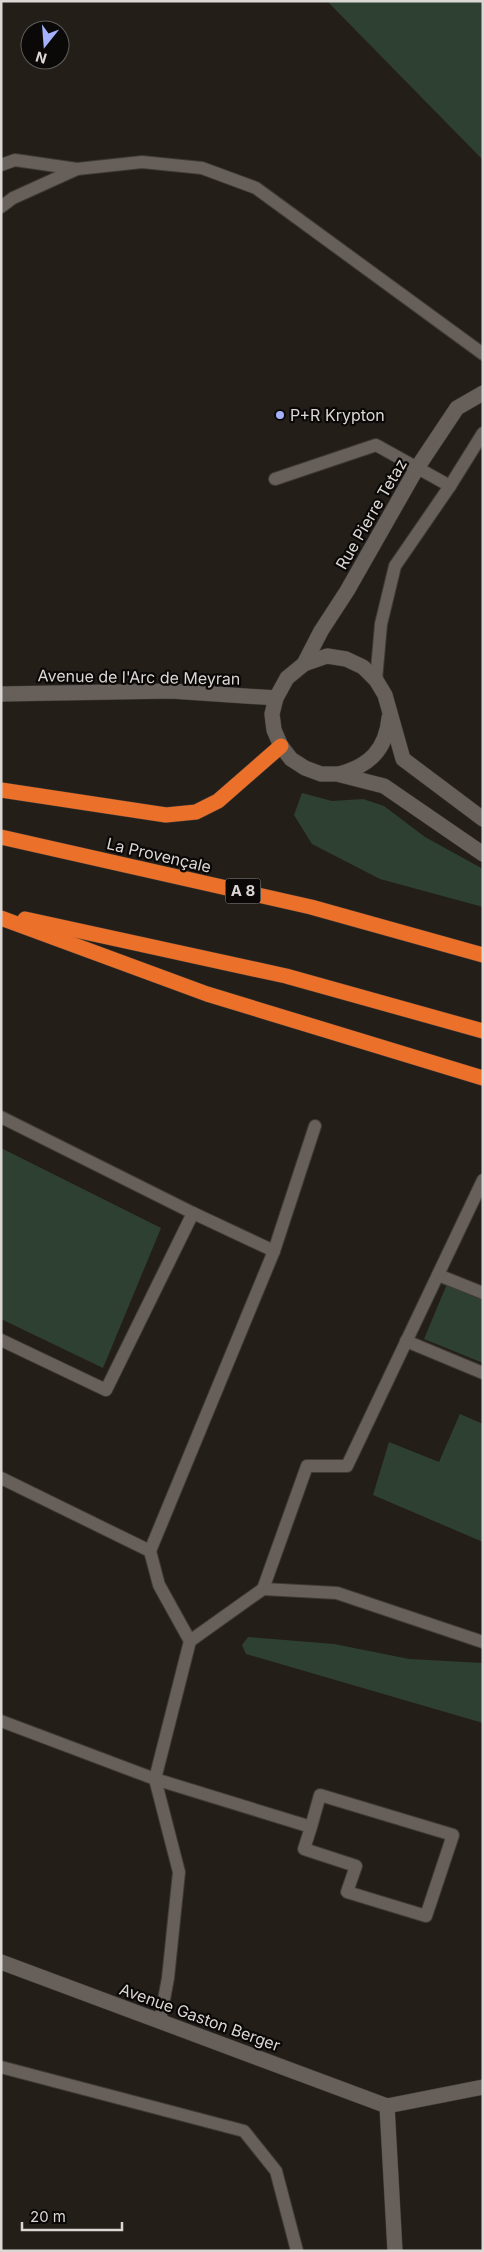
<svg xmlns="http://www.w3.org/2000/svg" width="484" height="2252" viewBox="0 0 484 2252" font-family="Inter,sans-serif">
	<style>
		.green { fill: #2e4032 }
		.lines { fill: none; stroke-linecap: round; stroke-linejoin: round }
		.lane-casing { stroke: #3e3a37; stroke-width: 14 }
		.secondary-casing { stroke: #3e3a37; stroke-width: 16 }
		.highway-casing { stroke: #3e3a37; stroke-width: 16 }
		.lane { stroke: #665f5a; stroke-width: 12 }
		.secondary { stroke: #665f5a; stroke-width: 15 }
		.highway { stroke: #eb7029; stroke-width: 15 }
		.poi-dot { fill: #a5b1fc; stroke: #0b0907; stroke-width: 2 }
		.labels { text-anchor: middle; stroke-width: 4.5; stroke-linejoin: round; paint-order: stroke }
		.shield { fill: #0b0907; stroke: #9d9996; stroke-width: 1 }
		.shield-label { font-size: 15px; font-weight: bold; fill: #dbd7d4 }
		.poi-label { font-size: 16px; fill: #dbd7d4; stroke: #0b0907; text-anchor: start }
		.street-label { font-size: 16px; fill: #dbd7d4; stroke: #0b0907 }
	</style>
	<rect width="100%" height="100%" fill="#241e19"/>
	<g class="green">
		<polygon points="327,1 483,1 483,160"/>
		<polygon points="302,793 332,801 363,799 384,806 425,837 483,869 483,907 380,879 312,844 294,815"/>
		<polygon points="1,1148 161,1228 103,1368 1,1319"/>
		<polygon points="447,1284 483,1299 483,1363 424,1339"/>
		<polygon points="460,1414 483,1424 483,1542 373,1495 389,1442 439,1462"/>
		<polygon points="248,1637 334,1644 409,1659 483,1663 483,1723 246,1654 242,1645"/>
	</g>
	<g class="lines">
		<defs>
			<g id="lane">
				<polyline points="1,165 15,160 77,169"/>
				<polyline points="1,207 13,198 77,169 142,162 202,168 256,188 483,354"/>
				<polyline points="275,479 376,445 450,486"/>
				<polyline points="376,680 381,624 395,566 450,486 483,433"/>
				<polyline points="1,1117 193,1213 274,1251"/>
				<polyline points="438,1275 483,1293"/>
				<polyline points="1,1340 106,1390 193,1213"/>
				<polyline points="406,1341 483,1373"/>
				<polyline points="1,1478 150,1551 159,1585 190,1641 155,1779 179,1872 168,1978 160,2021"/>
				<polyline points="150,1551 274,1251 315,1126"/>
				<polyline points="263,1589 337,1593 483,1642"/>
				<polyline points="190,1641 263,1589 307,1466 347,1466 483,1180"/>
				<polyline points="1,1721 155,1779 311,1827 320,1795 453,1835 426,1916 347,1892 356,1866 304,1849 311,1827"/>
				<polyline points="1,2067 244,2131 276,2171 297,2251"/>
			</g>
			<g id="secondary">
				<polyline points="304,664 321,631 347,591 417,468 457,408 483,393"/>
				<polyline points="1,694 171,691 276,698"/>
				<path d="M 339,774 C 369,766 386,750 389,718"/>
				<polyline points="483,819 403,759 385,695 376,680 363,667 346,659 327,656 304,664 287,678 276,698 272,714 274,730 281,746 291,759 305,768 321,774 337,774 384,786 483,854"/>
				<polyline points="1,1962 387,2106"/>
				<polyline points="387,2106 395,2251"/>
				<polyline points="387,2106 483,2087"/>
			</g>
			<g id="highway">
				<polyline points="1,790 166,815 196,812 218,801 281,746"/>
				<polyline points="1,837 311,907 483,955"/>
				<polyline points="1,918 207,994 483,1078"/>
				<polyline points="25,919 286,976 483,1031"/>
			</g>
		</defs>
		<use href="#lane" class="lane-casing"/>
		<use href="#secondary" class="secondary-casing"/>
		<use href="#highway" class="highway-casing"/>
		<use href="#lane" class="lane"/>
		<use href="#secondary" class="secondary"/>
		<use href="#highway" class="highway"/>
	</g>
	<circle class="poi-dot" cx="280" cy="415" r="5"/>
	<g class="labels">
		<rect class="shield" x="225.5" y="878.5" width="35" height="25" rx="4"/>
		<g class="shield-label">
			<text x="243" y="896">A 8</text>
		</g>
		<g class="poi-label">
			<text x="290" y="421">P+R Krypton</text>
		</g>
		<g class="street-label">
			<text transform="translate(371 514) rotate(-60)" y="6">Rue Pierre Tetaz</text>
			<text transform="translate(139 677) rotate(1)" y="6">Avenue de l'Arc de Meyran</text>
			<text transform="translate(159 855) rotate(13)" y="6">La Provençale</text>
			<text transform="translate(200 2017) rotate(20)" y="6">Avenue Gaston Berger</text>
		</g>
	</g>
	<rect width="484" height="2252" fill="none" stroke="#dbd7d4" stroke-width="5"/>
	<g transform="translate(45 45) rotate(197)"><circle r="24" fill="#0b0907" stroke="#5e5b59"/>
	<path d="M0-4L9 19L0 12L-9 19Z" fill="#a5b1fc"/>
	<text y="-8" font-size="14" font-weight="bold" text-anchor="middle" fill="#dbd7d4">N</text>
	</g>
	<path d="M22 2222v8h100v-8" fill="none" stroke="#dbd7d4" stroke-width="2.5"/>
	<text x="30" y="2222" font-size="15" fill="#dbd7d4" stroke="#0b0907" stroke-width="4" paint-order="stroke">20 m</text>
</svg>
